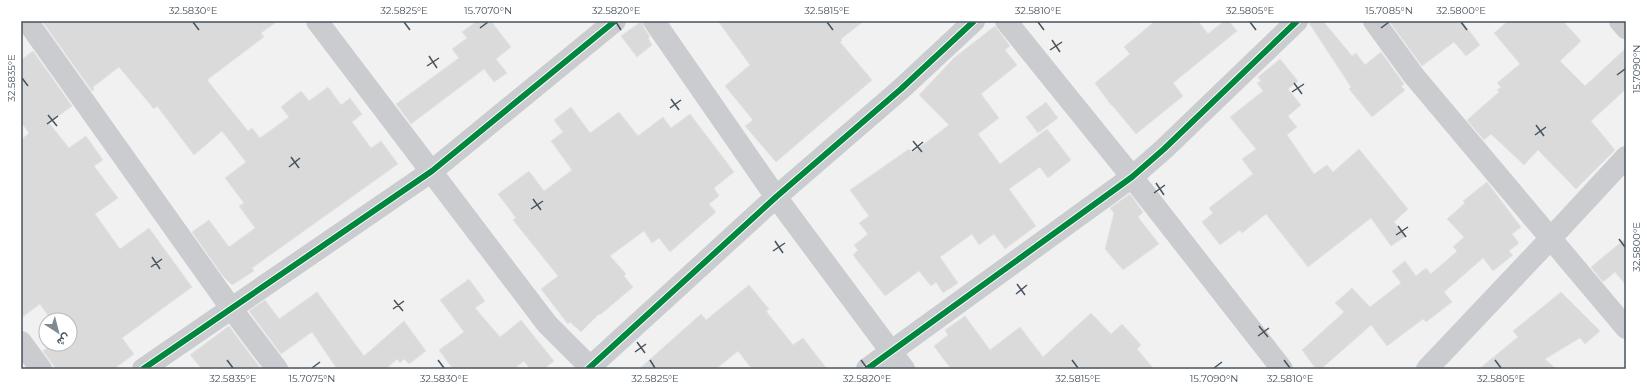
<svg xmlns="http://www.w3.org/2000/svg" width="1647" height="390" viewBox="0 0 1647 390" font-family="Montserrat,Vazirmatn,sans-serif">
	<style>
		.building { fill: #dadadb; stroke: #e2e3e4 }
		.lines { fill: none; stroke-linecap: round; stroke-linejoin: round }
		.minor { stroke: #cacccf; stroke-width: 22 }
		.cycleway-casing { stroke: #fff; stroke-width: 8 }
		.cycleway { stroke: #00873e; stroke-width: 6 }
		.ticks { fill: none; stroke: #47525d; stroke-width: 1.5 }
		.neatline { fill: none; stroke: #47525d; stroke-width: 1.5 }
		.ticks-label { font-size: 10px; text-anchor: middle; fill: #47525d }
	</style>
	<rect width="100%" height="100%" fill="#f1f1f1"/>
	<g class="building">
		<polygon points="42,21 278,21 261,33 264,37 207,80 248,131 252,128 260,138 289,117 281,107 301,91 309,101 328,87 341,105 350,98 362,114 352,122 371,148 381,141 398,164 252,268 254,271 232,285 223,276 192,232 209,220 229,247 255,228 239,206 244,203 225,178 246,162 222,131 194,155 157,106 154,109 119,67 93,87 94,90 92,91"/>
		<polygon points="477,21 491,21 511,47 496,59 507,73 494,82 484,69 411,124 396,104 459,58 452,49 467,38 462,32"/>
		<polygon points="642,21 644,28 650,37 648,38 652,45 637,57 621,36"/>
		<polygon points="718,21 864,21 841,39 842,40 840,42 872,80 776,162 745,126 753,120 725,86 750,65"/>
		<polygon points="1155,21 1198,21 1208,34 1224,21 1229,21 1237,31 1173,83 1183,96 1136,134 1112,105 1111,105 1095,83 1130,54 1124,47"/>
		<polygon points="1310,21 1323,21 1352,56 1356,53 1365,65 1381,52 1404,84 1401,86 1405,90 1372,117 1349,89 1351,87 1309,23"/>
		<polygon points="1389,21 1462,21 1480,45 1466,56 1454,42 1422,66"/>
		<polygon points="1508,21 1563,21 1581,41 1560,61 1585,86 1626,48 1626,89 1591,121 1615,150 1576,189 1538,150 1524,165 1491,134 1484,140 1467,120 1499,92 1497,90 1501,87 1497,83 1520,64 1494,33"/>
		<polygon points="995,26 1010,46 1005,50 1017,65 981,94 999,118 978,134 1000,164 1047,129 1071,160 1048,178 1040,167 1009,189 1036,226 1005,249 994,234 979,245 972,234 940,257 958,283 943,293 936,282 931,286 919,271 885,296 853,255 858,250 854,245 868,234 859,223 869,216 850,190 909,149 912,153 949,125 919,95 954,58"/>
		<polygon points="33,51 72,106 49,123 69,148 86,136 103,160 94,166 118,198 95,214 120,249 149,228 192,287 122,338 134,354 114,369 56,369 43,351 52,344 70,344 70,320 51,320 40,304 21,318 21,140 29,133 21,122 21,60"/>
		<polygon points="1280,59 1298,81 1288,89 1301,105 1288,116 1297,127 1287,135 1314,174 1327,165 1333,172 1359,149 1408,209 1394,222 1406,236 1391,246 1371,218 1308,267 1266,214 1242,233 1240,230 1220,245 1202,222 1213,213 1209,208 1253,174 1242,159 1256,149 1230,117 1263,91 1257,83 1261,81 1258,77"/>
		<polygon points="1046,102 1058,118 1038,133 1026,117"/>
		<polygon points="571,107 590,133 619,112 638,136 663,117 671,128 690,114 734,172 714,188 719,196 709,204 716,212 670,252 659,238 652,243 644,231 610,256 626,274 624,276 633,287 600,315 599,314 581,332 570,322 568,324 541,289 558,276 513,220 516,218 498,194 529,171 544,191 572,170 551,141 563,132 554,120"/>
		<polygon points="1487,182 1521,227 1512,234 1519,243 1509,251 1513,255 1493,271 1483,258 1444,292 1452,302 1426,322 1423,319 1387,346 1371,325 1321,369 1316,369 1302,350 1344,312 1335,303 1352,288 1370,307 1401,283 1392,271 1405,261 1416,276 1426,268 1431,274 1457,251 1453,247 1464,237 1447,219 1465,203 1463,201"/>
		<polygon points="1130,194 1143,212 1138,217 1159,244 1123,270 1105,249 1114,213 1110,208"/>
		<polygon points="1626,238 1626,285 1615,272 1603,282 1591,267"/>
		<polygon points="469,279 485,301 475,308 500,337 521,320 554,361 544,369 530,369 524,361 514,369 453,369 439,350 464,332 440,300"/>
		<polygon points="749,285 769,309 766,311 793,345 803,338 827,369 752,369 738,351 716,369 639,369 701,314 706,320"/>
		<polygon points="317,292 364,356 404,321 426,351 409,364 404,359 400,363 397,359 386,369 337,369 312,332 281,354 249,311 265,300 279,319"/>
		<polygon points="1561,292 1600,331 1585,344 1580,338 1545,359 1556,369 1479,369 1518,337 1513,331"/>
		<polygon points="1091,313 1111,334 1122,324 1141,345 1137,349 1154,369 951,369 934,346 948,335 945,330 965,316 990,350 1020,327 1043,357"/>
		<polygon points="229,326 261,369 202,369 190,355"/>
	</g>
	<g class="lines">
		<g class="minor">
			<polyline points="27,21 231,308 277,369"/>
			<polyline points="317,21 547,324 592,369"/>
			<polyline points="654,21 776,197 904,369"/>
			<polyline points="1006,21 1132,177 1282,369"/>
			<polyline points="1374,21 1414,76 1626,328"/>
			<polyline points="1620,21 1626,28"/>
			<polyline points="21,342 41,369"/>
			<polyline points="143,369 432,171 615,21"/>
			<polyline points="588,369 776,197 901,89 974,21"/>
			<polyline points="867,369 1132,177 1164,149 1297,21"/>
			<polyline points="1427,369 1551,238 1626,157"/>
		</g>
		<defs>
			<g id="cycleway">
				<polyline points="143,369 432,171 615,21"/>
				<polyline points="588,369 776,197 901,89 974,21"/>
				<polyline points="867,369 1132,177 1164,149 1297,21"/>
			</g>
		</defs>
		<use href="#cycleway" class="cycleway-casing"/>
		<use href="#cycleway" class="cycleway"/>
	</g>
	<path class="ticks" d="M 193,22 L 199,30M 404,22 L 410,30M 616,22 L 621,30M 827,22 L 833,30M 1038,22 L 1044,30M 1250,22 L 1256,30M 1461,22 L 1467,30M 480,28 L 488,22M 1381,28 L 1389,22M 1052,40 L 1060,52M 1050,50 L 1062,42M 429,56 L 437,68M 427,66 L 439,58M 1617,75 L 1625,69M 22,78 L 28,86M 1294,83 L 1302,94M 1292,92 L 1304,84M 671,99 L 679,110M 670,108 L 681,100M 48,115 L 57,126M 47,124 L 58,116M 1536,125 L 1544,136M 1535,135 L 1546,127M 913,141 L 922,152M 912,151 L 923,142M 291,157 L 299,168M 289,167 L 300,158M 1156,183 L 1164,195M 1154,193 L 1165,185M 533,199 L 541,210M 531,209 L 543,201M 1398,226 L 1406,237M 1396,235 L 1408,227M 1619,239 L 1625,247M 775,241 L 783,253M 773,251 L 785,243M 152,257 L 160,269M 151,267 L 162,259M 1017,284 L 1025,295M 1016,294 L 1027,285M 394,300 L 403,311M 393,309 L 404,301M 1259,326 L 1268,337M 1258,336 L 1269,328M 637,342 L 645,353M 635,352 L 646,344M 227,360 L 233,368M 438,360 L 444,368M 650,360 L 655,368M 861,360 L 867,368M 1072,360 L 1078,368M 1284,360 L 1290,368M 1495,360 L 1501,368M 312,368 L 320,362M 1214,368 L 1222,362"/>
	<rect width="1647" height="390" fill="none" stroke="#ffffff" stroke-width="44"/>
	<g transform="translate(58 332) rotate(144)"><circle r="19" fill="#ffffff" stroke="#b5babe"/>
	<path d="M0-3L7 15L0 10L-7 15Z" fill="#828a91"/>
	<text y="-6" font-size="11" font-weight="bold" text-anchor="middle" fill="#47525d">ش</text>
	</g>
	<rect x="22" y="22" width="1603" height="346" class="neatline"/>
	<g class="ticks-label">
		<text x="193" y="14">32.5830°E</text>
		<text x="404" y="14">32.5825°E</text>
		<text x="488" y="14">15.7070°N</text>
		<text x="616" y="14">32.5820°E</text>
		<text x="827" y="14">32.5815°E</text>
		<text x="1038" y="14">32.5810°E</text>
		<text x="1250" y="14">32.5805°E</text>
		<text x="1389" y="14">15.7085°N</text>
		<text x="1461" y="14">32.5800°E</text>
		<text transform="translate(1636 69) rotate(-90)" y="4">15.7090°N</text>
		<text transform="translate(11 78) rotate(-90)" y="4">32.5835°E</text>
		<text transform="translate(1636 247) rotate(-90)" y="4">32.5800°E</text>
		<text x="233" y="382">32.5835°E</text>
		<text x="312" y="382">15.7075°N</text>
		<text x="444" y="382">32.5830°E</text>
		<text x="655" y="382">32.5825°E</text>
		<text x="867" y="382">32.5820°E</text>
		<text x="1078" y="382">32.5815°E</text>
		<text x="1214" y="382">15.7090°N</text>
		<text x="1290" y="382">32.5810°E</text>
		<text x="1501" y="382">32.5805°E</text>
	</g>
</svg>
